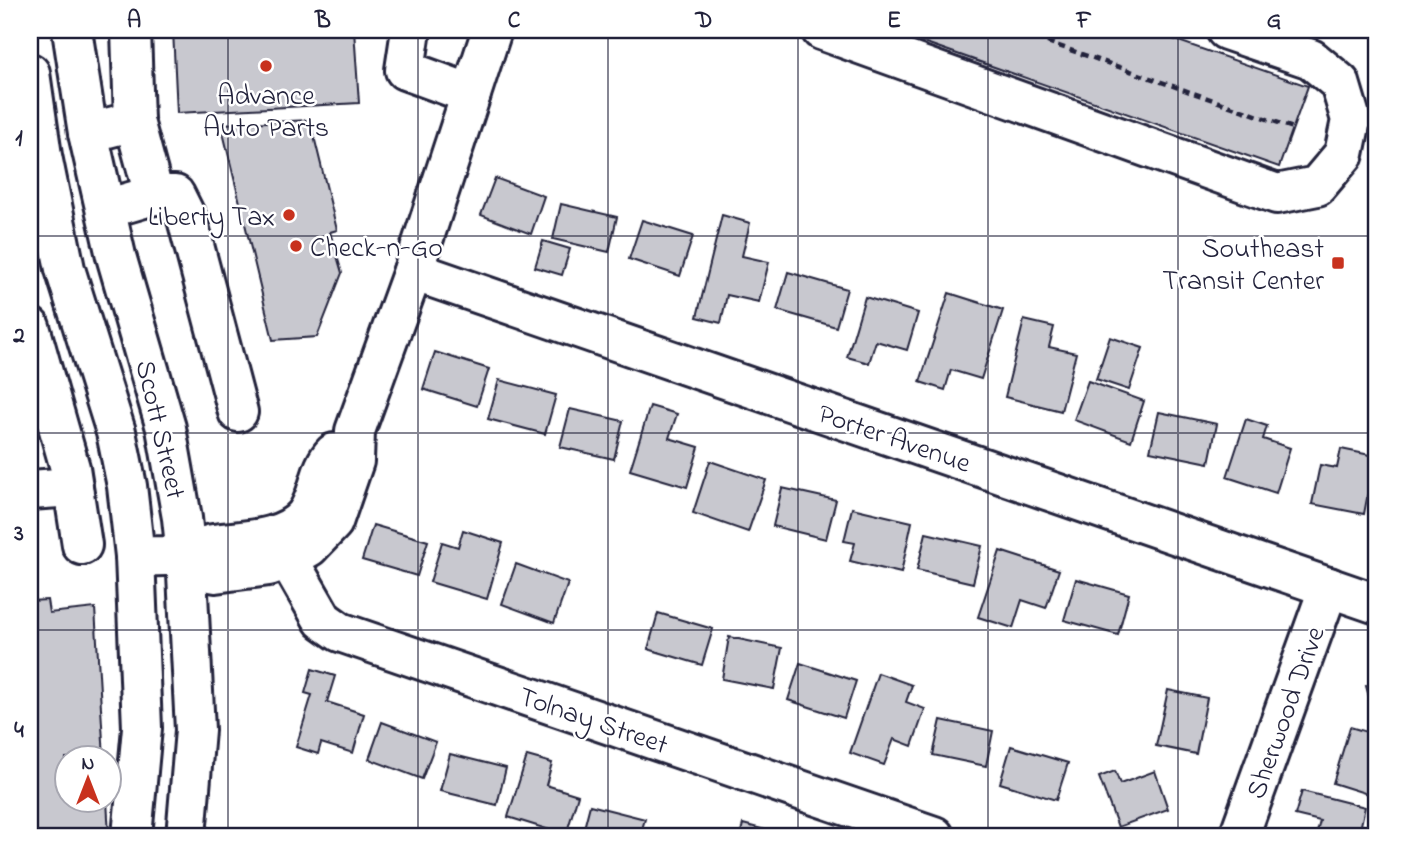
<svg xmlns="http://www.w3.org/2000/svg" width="1407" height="866" viewBox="0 0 1407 866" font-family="'Indie Flower',sans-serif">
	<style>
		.building { fill: #c8c8cf; stroke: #22223b; stroke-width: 2 }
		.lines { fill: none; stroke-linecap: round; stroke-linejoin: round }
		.minor-casing { stroke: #22223b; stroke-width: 44 }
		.major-casing { stroke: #22223b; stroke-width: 44 }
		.path { stroke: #22223b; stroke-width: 4.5; stroke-dasharray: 7 5; stroke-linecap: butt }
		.minor { stroke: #fff; stroke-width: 38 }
		.major { stroke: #fff; stroke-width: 38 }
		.grid { fill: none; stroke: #22223b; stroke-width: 2; stroke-opacity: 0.55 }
		.poi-dot { fill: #c8321e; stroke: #fff; stroke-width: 2.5 }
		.labels { text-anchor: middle; stroke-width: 5; stroke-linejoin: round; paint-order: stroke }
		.poi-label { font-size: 28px; fill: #22223b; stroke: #fff; text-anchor: end }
		.street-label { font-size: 28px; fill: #22223b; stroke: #fff }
		.neatline { fill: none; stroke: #22223b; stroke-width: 2.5 }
		.grid-label { font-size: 23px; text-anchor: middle; font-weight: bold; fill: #22223b }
	</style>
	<rect width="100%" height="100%" fill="#fff"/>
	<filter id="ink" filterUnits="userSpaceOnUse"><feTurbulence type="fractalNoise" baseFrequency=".0143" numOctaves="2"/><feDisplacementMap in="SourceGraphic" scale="14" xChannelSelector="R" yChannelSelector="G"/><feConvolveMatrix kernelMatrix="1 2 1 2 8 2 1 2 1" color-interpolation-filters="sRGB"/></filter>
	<g filter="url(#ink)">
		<g class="building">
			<polygon points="173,30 354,30 359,103 177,113"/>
			<polygon points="889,30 1147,30 1308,86 1279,167"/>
			<polygon points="310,120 337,230 330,232 342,273 317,337 273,340 221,124"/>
			<polygon points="495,178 544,196 531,234 481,215"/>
			<polygon points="561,204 617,217 609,252 553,239"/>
			<polygon points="722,215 750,223 742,256 769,262 759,302 727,295 721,323 697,317"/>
			<polygon points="642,220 693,236 680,276 629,259"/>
			<polygon points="543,241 570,249 562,275 535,267"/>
			<polygon points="788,272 847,289 836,327 777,310"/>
			<polygon points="949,293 1003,310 981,379 951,370 945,390 920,382"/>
			<polygon points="865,297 918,313 907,350 876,341 869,363 847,357"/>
			<polygon points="1024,320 1054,327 1049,347 1076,353 1061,411 1005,397"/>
			<polygon points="1110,337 1143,348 1129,390 1096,379"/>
			<polygon points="435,352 489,369 477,406 423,389"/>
			<polygon points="499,380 556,395 545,434 488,419"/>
			<polygon points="1088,381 1144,401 1131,441 1074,420"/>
			<polygon points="650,406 677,414 669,438 699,447 687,487 630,470"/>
			<polygon points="570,409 623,421 614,459 560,447"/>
			<polygon points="1159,412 1217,424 1209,463 1150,451"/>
			<polygon points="1246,419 1267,426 1263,439 1290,448 1276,493 1227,477"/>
			<polygon points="1341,449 1375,456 1364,514 1312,504 1320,465 1337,468"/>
			<polygon points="710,461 766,480 748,532 693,513"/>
			<polygon points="782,488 836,500 826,539 773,526"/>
			<polygon points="852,508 912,522 901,573 850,561 855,543 844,541"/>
			<polygon points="373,525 428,541 417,576 362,560"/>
			<polygon points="463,530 503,543 487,599 430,582 442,542 458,547"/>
			<polygon points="926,533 982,546 973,583 917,570"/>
			<polygon points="1000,551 1059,570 1046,608 1022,600 1013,628 978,617"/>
			<polygon points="516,564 568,583 554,623 502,604"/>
			<polygon points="1076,579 1129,594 1118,635 1064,620"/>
			<polygon points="47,600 49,613 95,608 104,758 66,758 66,800 107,800 109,836 30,836 30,601"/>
			<polygon points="658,613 713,629 702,665 648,649"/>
			<polygon points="729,637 782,648 774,689 722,679"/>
			<polygon points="800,663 856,681 844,718 788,700"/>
			<polygon points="312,669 335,676 327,702 364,714 353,753 321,743 318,754 296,747 312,695 305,693"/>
			<polygon points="878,673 912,685 906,702 925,709 912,746 894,739 884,765 850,753"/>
			<polygon points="1377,684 1377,724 1366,686"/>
			<polygon points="1168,690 1207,698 1196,754 1156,746"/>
			<polygon points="941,720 993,731 986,766 933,755"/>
			<polygon points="382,722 436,742 422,779 369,759"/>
			<polygon points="1350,727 1377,735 1377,797 1333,783"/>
			<polygon points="1011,746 1068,763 1056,800 1000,783"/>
			<polygon points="450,754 506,768 497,805 440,791"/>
			<polygon points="527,756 552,763 546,785 578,795 566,835 508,817"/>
			<polygon points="1115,771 1120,784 1155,771 1168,809 1118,827 1099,777"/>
			<polygon points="1302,791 1365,807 1361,825 1375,829 1373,836 1316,836 1320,821 1295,815"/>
			<polygon points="590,805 645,819 640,836 582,836"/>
			<polygon points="743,824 769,831 767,836 740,836"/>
		</g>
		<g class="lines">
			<defs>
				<g id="minor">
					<polyline points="131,30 134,121"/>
					<polyline points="411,30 405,70 471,94"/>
					<polyline points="821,30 1277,194 1317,186 1344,154 1351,120 1340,83 1311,59 1226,30"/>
					<polyline points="88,133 134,121 154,195"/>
					<polyline points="106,209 154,195 175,195 187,219 238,412"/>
					<polyline points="413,271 1377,604"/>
					<polyline points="30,327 70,468 82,545"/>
					<polyline points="30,490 73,487"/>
					<polyline points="186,555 215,573 269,566 288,559 309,547 333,522 354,461 355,431 413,271 492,30"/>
					<path d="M 135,556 C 151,556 168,557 184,555 C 194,554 203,545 214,544 C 243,540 284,541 305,516 C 320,497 318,469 334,453"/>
					<polyline points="288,559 323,620 340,632 934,836"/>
					<polyline points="1239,836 1329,587"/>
				</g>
				<g id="major">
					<polyline points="72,30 88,133 116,256 166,428 182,518 186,555 195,730 186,836"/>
					<polyline points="30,73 42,156 65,269 116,432 127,486 135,556 142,728 132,836"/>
				</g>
			</defs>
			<use href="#minor" class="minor-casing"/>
			<use href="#major" class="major-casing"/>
			<polyline class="path" points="1013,30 1293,128"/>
			<use href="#minor" class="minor"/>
			<use href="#major" class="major"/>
		</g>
	</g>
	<path class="grid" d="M 228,30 L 228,836M 418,30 L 418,836M 608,30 L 608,836M 798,30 L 798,836M 988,30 L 988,836M 1178,30 L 1178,836M 30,236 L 1377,236M 30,433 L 1377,433M 30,630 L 1377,630"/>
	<g class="poi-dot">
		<circle cx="266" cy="66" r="7"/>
		<circle cx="289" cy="215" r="7"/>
		<circle cx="296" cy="246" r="7"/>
		<rect x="1331" y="256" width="14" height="14" rx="3.5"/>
	</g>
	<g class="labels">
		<g class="poi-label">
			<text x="266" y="104" text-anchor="middle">Advance<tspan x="266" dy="32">Auto Parts</tspan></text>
			<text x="275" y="225">Liberty Tax</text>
			<text x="310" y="256" text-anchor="start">Check-n-Go</text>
			<text x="1324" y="257">Southeast<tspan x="1324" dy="32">Transit Center</tspan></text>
		</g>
		<g class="street-label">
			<text transform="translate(162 429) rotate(77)" y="10">Scott Street</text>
			<text transform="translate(895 437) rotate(19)" y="10">Porter Avenue</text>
			<text transform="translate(1284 712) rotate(-70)" y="10">Sherwood Drive</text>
			<text transform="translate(594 719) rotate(19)" y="10">Tolnay Street</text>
		</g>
	</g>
	<rect width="1407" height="866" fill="none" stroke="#fff" stroke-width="77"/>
	<g transform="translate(88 779)"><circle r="33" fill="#ffffff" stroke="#a7a7b1" stroke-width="2"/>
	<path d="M0-5L12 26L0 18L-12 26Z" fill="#c8321e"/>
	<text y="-10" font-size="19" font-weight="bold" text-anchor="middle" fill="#22223b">N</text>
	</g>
	<rect x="38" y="38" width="1330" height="790" class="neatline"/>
	<g class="grid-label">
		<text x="134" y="27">A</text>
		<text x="323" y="27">B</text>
		<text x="514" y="27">C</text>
		<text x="704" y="27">D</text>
		<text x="894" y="27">E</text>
		<text x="1084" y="27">F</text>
		<text x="1274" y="27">G</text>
		<text x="19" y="145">1</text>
		<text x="19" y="342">2</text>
		<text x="19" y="540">3</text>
		<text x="19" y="737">4</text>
	</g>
</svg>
